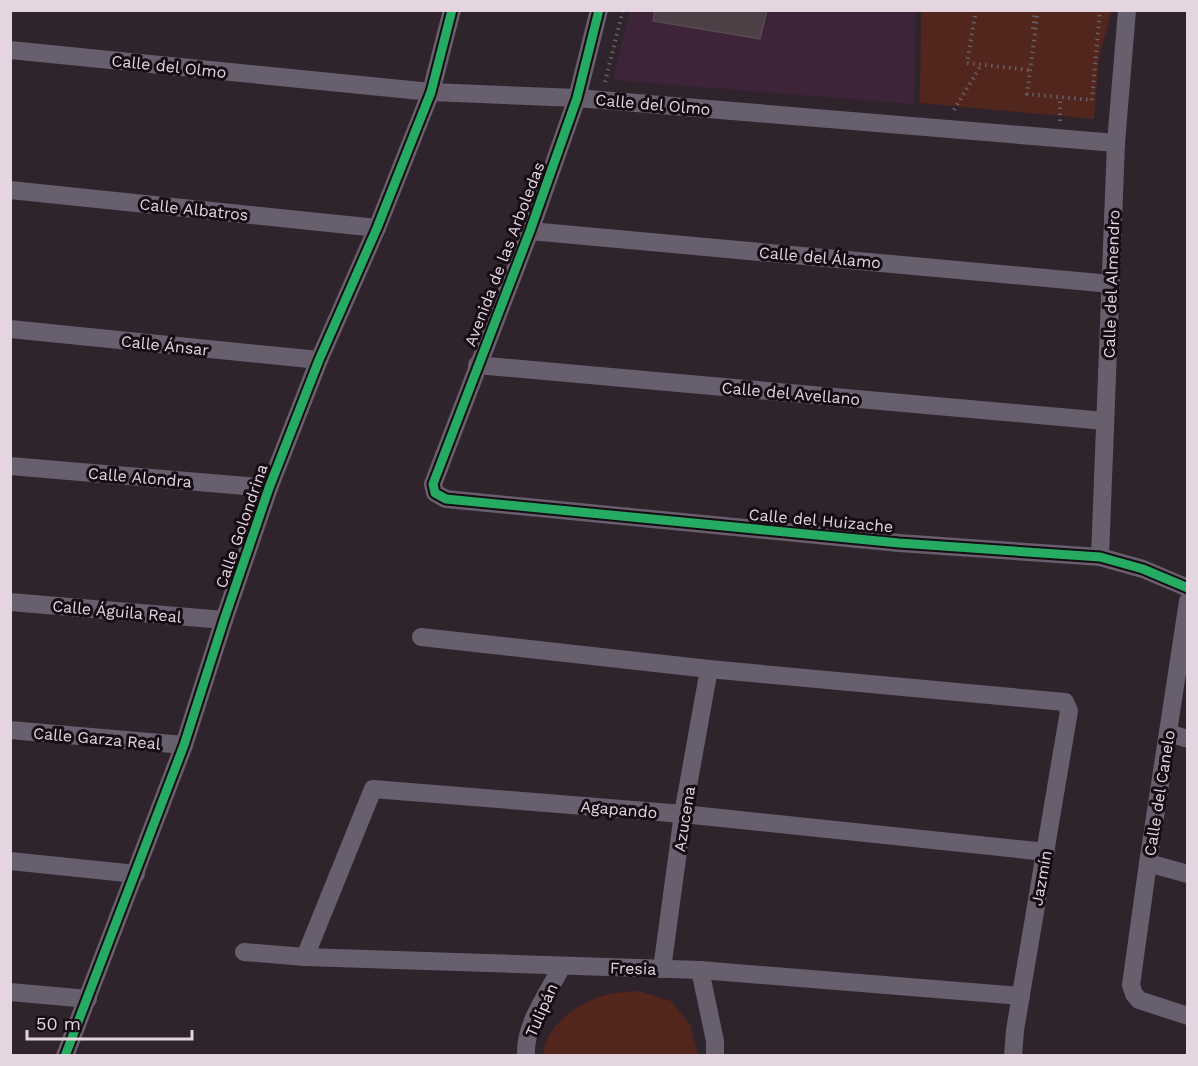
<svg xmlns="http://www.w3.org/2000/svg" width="1198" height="1066" viewBox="0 0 1198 1066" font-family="'Work Sans',sans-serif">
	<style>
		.built { fill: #3e2439 }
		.green { fill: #52261c }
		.building { fill: #4e3f46; stroke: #564b51; stroke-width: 1.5 }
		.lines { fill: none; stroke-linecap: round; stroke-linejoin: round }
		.path { stroke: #665f68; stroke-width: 4; stroke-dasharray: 1.5 4.5; stroke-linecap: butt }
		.street { stroke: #675f6d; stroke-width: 18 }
		.cycleway-casing { stroke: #160c14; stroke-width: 13 }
		.cycleway { stroke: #26ab63; stroke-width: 9 }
		.labels { text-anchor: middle; stroke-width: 6; stroke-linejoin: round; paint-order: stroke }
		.street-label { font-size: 16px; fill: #e4d5e0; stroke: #160c14 }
	</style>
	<rect width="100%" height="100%" fill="#2f232c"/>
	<polygon class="built" points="630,11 916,11 914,104 613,80"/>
	<g class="green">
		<polygon points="921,11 1112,11 1099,57 1094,119 920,103"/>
		<path d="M 639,991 L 671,1001 L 690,1024 L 698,1055 L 543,1055 C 546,1025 578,1002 606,995 C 616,992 628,992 639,991 Z"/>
	</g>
	<polygon class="building" points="655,10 767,10 760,39 653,21"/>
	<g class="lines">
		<g class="path">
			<polyline points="976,10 967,63 1029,70 1029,66"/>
			<polyline points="1038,10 1027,94 1092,100 1100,10"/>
			<polyline points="1033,29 1035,10"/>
			<polyline points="605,82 623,10"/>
			<polyline points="954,110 981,65"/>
			<polyline points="1060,121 1060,97"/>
		</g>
		<g class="street">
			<polyline points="599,10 577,98 530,231 433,484 435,493 446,499 899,543 1100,557 1143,569 1188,588"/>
			<polyline points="10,50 431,92 577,98 1116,143"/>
			<polyline points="10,190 377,228"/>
			<polyline points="530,231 1111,284"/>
			<polyline points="10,329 319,360"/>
			<polyline points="477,365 1105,421"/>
			<polyline points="10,466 269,488"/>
			<polyline points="1100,557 1116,143 1127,10"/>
			<polyline points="1188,601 1148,863 1131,985 1134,994 1139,1000 1188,1016"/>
			<polyline points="10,602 224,620"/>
			<polyline points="421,637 709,669 1065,702 1069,711 1015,1030 1013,1056"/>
			<polyline points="10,730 184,745"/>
			<polyline points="1168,733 1188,739"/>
			<polyline points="10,861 136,874"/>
			<polyline points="1148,863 1188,874"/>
			<polyline points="244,952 305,957 700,970 1021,996"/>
			<polyline points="305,957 373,789 683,814 1046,852"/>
			<polyline points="662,969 683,814 709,669"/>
			<polyline points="700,970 715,1041 715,1056"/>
			<polyline points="10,992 88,999"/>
			<polyline points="65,1056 184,745 224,620 269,488 319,360 377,228 431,92 452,10"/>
			<path d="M 526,1056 C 524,1025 548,993 562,966"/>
		</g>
		<defs>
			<g id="cycleway">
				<polyline points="599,10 577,98 530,231 433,484 435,493 446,499 899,543 1100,557 1143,569 1188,588"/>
				<polyline points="65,1056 184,745 224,620 269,488 319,360 377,228 431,92 452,10"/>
			</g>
		</defs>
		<use href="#cycleway" class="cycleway-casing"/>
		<use href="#cycleway" class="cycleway"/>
	</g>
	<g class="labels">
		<g class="street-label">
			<text transform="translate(169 66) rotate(6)" y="6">Calle del Olmo</text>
			<text transform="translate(653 104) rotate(5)" y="6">Calle del Olmo</text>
			<text transform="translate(194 209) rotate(6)" y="6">Calle Albatros</text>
			<text transform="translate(504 254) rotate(-69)" y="6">Avenida de las Arboledas</text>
			<text transform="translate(820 257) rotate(5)" y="6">Calle del Álamo</text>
			<text transform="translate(1111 284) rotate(-88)" y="6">Calle del Almendro</text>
			<text transform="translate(165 345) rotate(6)" y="6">Calle Ánsar</text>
			<text transform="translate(791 393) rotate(5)" y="6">Calle del Avellano</text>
			<text transform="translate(140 477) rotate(5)" y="6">Calle Alondra</text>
			<text transform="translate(821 520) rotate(5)" y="6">Calle del Huizache</text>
			<text transform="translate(241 526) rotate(-71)" y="6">Calle Golondrina</text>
			<text transform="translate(117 611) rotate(5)" y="6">Calle Águila Real</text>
			<text transform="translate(97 738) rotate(5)" y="6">Calle Garza Real</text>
			<text transform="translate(1159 793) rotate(-81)" y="6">Calle del Canelo</text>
			<text transform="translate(619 809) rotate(5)" y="6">Agapando</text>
			<text transform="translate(684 819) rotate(-81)" y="6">Azucena</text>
			<text transform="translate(1041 878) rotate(-80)" y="6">Jazmín</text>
			<text transform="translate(633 968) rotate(2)" y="6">Fresia</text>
			<text transform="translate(541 1010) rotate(-66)" y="6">Tulipán</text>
		</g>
	</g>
	<rect width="1198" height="1066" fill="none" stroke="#e4d5e0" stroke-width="24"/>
	<path d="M27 1030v9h165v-9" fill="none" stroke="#e4d5e0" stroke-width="3"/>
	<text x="36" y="1030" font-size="18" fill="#e4d5e0" stroke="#160c14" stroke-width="4.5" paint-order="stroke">50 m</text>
</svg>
